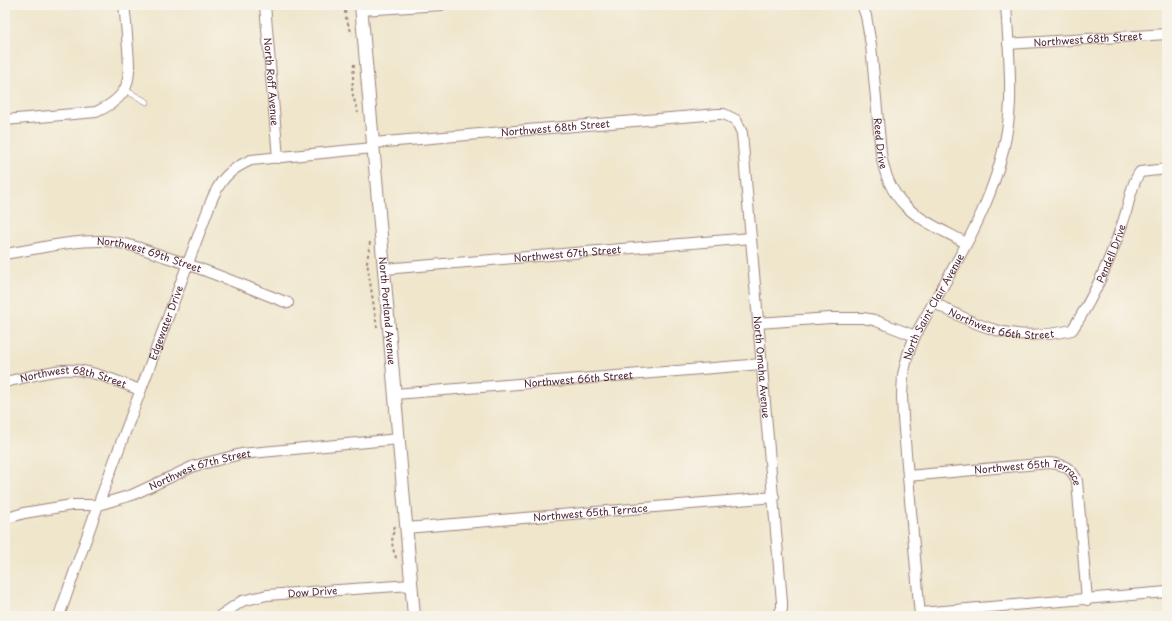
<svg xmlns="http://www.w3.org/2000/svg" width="1172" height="621" viewBox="0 0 1172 621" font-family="'Playpen Sans',sans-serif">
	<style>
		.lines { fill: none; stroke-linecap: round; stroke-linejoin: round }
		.service-casing { stroke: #9c827c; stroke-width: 6 }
		.minor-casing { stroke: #9c827c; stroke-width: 12 }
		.tertiary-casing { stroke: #9c827c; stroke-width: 14 }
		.path { stroke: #9c827c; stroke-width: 2; stroke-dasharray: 3 3; stroke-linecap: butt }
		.service { stroke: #fff; stroke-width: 5 }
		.minor { stroke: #fff; stroke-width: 10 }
		.tertiary { stroke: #fff; stroke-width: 12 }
		.labels { text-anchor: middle; stroke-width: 3; stroke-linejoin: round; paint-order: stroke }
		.street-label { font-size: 10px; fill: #4a1f2b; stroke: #f7f3e8 }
	</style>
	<rect width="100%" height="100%" fill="#f7f3e8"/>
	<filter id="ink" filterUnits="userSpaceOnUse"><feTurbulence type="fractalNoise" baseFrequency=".025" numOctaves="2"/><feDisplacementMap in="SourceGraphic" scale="8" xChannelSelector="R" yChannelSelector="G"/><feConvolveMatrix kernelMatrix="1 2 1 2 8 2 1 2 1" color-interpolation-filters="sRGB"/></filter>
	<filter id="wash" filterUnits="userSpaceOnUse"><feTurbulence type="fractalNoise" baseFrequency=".012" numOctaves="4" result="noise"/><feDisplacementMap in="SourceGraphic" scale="16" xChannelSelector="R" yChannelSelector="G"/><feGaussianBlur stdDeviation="0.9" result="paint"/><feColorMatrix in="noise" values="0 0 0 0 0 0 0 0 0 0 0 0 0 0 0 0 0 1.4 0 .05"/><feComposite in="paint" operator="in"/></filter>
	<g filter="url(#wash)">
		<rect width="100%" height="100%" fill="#efe6cc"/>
	</g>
	<g filter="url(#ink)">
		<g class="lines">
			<defs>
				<polyline id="service" points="125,90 147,102"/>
				<g id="minor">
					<path id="s1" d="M 265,5 L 278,158"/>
					<path id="s2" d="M 862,5 L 866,16 L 871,45 L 881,153 C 889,209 922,219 966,243"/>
					<polyline points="361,10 441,5"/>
					<path id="s3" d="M 1008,44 L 1167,34"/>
					<path d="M 5,120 L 96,112 C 129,97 131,83 128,49 C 127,34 126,20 124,5"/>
					<path id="s4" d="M 373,143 L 718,114 L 724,114 L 736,120 L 742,133 L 782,602 L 782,609 L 777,616"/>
					<path id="s5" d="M 5,254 C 37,249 71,240 104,241 C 125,242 146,250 166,257 C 207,270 247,287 288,303"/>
					<path id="s6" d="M 384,269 L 751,238"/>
					<path id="s7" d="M 933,302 C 983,329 1014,343 1072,330 C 1095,296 1110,260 1123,222 C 1129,206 1130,186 1140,172 L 1167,169"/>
					<polyline points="758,323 830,318 863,318 874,320 915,336"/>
					<path id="s8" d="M 5,382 C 24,378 43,372 63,370 C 89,368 116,381 140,390"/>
					<path id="s9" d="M 395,394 L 762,364"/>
					<path id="s10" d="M 908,476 L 1049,463 C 1063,464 1072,468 1077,481 L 1087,600"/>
					<path id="s11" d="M 5,519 L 24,513 L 72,505 L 98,505 L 132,495 L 194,466 L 241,454 L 399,439"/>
					<path id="s12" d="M 406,528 L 774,497"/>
					<polyline points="920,613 1167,592"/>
					<path id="s13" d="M 59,616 L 98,505 L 210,204 C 219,181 228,170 251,160 L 373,148"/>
					<path id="s14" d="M 220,616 L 242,601 L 267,595 L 411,585"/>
					<path id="s15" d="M 920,616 L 903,418 L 902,396 L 903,375 L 908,354 L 915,336 C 956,260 1006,191 1010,102 C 1011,70 1008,37 1006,5"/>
				</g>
				<g id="tertiary">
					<path id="s16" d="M 361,5 L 414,616"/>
				</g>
			</defs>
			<use href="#service" class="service-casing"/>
			<use href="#minor" class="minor-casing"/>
			<use href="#tertiary" class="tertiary-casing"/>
			<g class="path">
				<polyline points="344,5 346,18 352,34"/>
				<polyline points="354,64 352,92 358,113"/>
				<polyline points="370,242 367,262 377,327"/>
				<path d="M 395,526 C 391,541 391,545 397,560"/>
			</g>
			<use href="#service" class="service"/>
			<use href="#minor" class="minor"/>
			<use href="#tertiary" class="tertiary"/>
		</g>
	</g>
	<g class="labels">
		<g class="street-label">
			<text dy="4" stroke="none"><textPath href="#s3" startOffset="80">Northwest 68th Street</textPath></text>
			<text dy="4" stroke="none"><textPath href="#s1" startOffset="77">North Roff Avenue</textPath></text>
			<text dy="4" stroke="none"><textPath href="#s4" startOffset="183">Northwest 68th Street</textPath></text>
			<text dy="4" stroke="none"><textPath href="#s2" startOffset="140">Reed Drive</textPath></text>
			<text dy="4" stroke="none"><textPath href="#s7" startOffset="232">Pendell Drive</textPath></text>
			<text dy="4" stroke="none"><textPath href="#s6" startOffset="184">Northwest 67th Street</textPath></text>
			<text dy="4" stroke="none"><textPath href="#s5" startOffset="147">Northwest 69th Street</textPath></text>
			<text dy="4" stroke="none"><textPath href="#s15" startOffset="317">North Saint Clair Avenue</textPath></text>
			<text dy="4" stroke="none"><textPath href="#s16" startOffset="307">North Portland Avenue</textPath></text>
			<text dy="4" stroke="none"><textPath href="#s7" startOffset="73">Northwest 66th Street</textPath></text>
			<text dy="4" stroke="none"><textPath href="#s13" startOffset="312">Edgewater Drive</textPath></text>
			<text dy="4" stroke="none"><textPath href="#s4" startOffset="615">North Omaha Avenue</textPath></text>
			<text dy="4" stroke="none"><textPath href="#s9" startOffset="184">Northwest 66th Street</textPath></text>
			<text dy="4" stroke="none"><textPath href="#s8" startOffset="70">Northwest 68th Street</textPath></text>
			<text dy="4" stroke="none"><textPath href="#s11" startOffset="203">Northwest 67th Street</textPath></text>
			<text dy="4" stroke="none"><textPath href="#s10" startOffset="124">Northwest 65th Terrace</textPath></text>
			<text dy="4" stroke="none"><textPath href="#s12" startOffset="185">Northwest 65th Terrace</textPath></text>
			<text dy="4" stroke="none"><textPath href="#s14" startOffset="98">Dow Drive</textPath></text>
		</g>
	</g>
	<rect width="1172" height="621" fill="none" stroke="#f7f3e8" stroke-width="20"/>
</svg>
